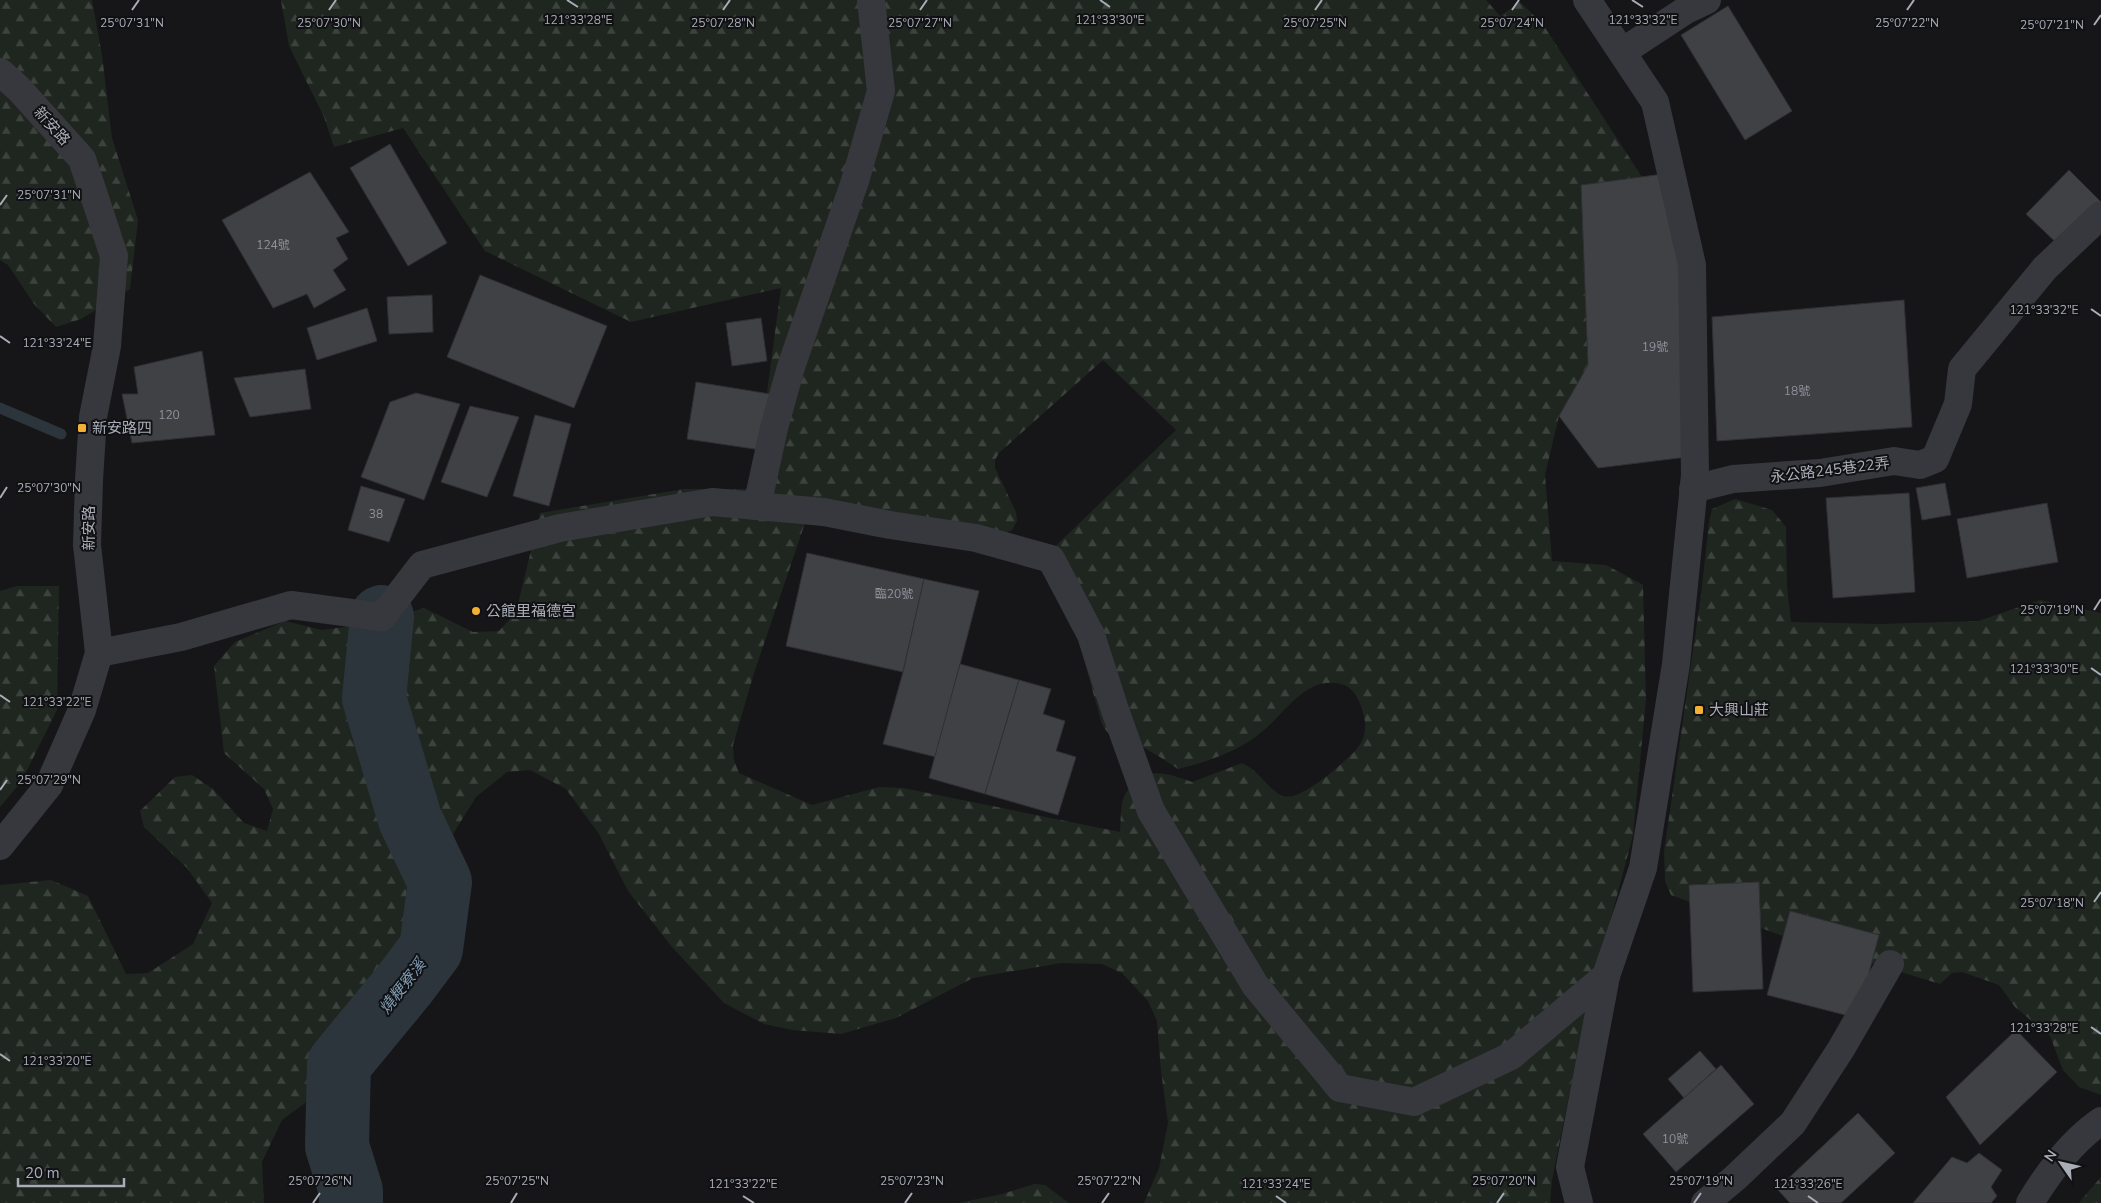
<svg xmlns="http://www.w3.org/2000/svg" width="2101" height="1203" viewBox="0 0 2101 1203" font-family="'Nunito Sans','Noto Sans TC',sans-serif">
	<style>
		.forest { fill: url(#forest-firs); fill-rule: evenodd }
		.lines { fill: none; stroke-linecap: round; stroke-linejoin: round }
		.stream { stroke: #2c353c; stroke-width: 11 }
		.river { stroke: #2c353c; stroke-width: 64 }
		.building { fill: #404145; stroke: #303034 }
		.minor { stroke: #37383d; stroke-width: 28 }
		.ticks { fill: none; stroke: #a8adb8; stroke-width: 2 }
		.poi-dot { fill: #f2b134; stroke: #111113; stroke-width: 2 }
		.labels { text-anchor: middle; stroke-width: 4; stroke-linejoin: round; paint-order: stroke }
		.number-label { font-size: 12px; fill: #8e929b }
		.street-label { font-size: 15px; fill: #a8adb8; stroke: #111113 }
		.poi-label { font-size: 15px; fill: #a8adb8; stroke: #111113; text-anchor: start }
		.water-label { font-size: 16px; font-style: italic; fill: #7f9bb3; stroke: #111113 }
		.ticks-label { font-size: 12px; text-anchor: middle; fill: #a8adb8; stroke: #111113; stroke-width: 4; stroke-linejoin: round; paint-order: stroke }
	</style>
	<defs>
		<pattern id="forest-firs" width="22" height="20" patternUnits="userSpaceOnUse" patternTransform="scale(1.25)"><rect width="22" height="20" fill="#1e261f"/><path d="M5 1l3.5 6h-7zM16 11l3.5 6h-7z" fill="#3c433d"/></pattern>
	</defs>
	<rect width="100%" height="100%" fill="#161618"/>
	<g class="forest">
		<polygon points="0,0 92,0 102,55 112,138 138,220 130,289 81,319 56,327 34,304 8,265 0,260"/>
		<path d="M 281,0 L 1486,0 L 1500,16 L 1520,2 L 1542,23 L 1642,177 L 1581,185 L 1588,365 L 1559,416 L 1545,475 L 1552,561 L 1606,565 L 1643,585 L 1646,699 L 1633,835 L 1583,1025 L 1552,1180 L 1550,1203 L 1144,1203 L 1159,1168 L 1168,1123 L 1161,1071 L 1157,1021 L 1148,1001 L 1122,973 L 1102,964 L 1061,963 L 973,978 L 896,1018 L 841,1034 L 792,1030 L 764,1024 L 724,1003 L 672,947 L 628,891 L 599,834 L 566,789 L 530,770 L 507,772 L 476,797 L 437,860 L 399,986 L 315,1096 L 282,1120 L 262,1162 L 264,1203 L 0,1203 L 0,885 L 51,880 L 88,896 L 126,974 L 148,973 L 193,944 L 212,903 L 187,868 L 144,827 L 140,811 L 175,777 L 192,775 L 213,789 L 244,823 L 267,831 L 273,809 L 264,789 L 224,753 L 214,666 L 235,642 L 285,621 L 322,630 L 375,623 L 424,608 L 473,632 L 499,631 L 516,612 L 540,513 L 684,489 L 754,489 L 781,288 L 631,322 L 485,251 L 403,128 L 334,147 L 324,117 L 289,46 ZM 1103,360 L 1176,430 L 1039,562 L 1076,632 L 1102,724 C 1114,746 1125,738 1144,748 C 1156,754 1167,762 1178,769 C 1204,763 1236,752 1258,735 C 1284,716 1304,675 1341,684 C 1355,687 1361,704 1364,716 C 1367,730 1364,741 1355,751 C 1343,763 1297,806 1280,795 C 1266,786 1258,770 1242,763 L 1192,782 C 1165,772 1140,764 1124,797 C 1120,807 1121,821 1120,832 L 903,788 L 879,787 L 812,805 L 739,773 L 734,760 L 733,745 L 754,673 L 804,526 L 821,502 L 1004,534 L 1012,530 L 1017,521 L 1016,512 L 995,468 L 995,460 L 999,453 Z"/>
		<polygon points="1735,499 1772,510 1786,527 1787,586 1791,622 1881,624 1978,621 2040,600 2101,613 2101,1095 2079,1087 2063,1070 2050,1036 2015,1007 1999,985 1962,972 1952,973 1940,984 1783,936 1671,895 1665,881 1664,852 1701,595 1709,522 1712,509"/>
		<polygon points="17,586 59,586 57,710 21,782 0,807 0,591"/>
		<polygon points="2101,1177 2101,1203 2079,1203 2082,1199"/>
		<polygon points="1034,1184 1045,1185 1069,1203 958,1203 1002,1194"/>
	</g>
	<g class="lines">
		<polyline class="stream" points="0,408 61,434"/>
		<polyline class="river" points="351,1203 351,1191 337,1146 339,1064 404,985 431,949 440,882 410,819 374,698 382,617"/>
	</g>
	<g class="building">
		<polygon points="1728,6 1792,111 1745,140 1681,35"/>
		<polygon points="390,144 447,243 408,266 350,168"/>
		<polygon points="2069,170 2101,202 2063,249 2026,214"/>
		<polygon points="310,172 349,232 336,238 348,259 333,270 346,290 314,308 307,294 273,308 222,220"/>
		<polygon points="1671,173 1691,323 1687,457 1598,468 1559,416 1588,365 1581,185"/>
		<polygon points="480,275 607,326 574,408 447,357"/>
		<polygon points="432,295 433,332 389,334 387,297"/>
		<polygon points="1904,300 1912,427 1717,441 1712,317"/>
		<polygon points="367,308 377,341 317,360 307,328"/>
		<polygon points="761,318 767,361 732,366 726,323"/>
		<polygon points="202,351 215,435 132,443 122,394 138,394 134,367"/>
		<polygon points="305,369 311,409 250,417 234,378"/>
		<polygon points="696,382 770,394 761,450 687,439"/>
		<polygon points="416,393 460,404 424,500 361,477 390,402"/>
		<polygon points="470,406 519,417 487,497 441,482"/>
		<polygon points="535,415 571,424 549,506 513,496"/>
		<polygon points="1945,483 1951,515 1922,520 1916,488"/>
		<polygon points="361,486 405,499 389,542 348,530"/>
		<polygon points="1909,493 1915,592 1833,598 1826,498"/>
		<polygon points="2047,503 2058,562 1967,578 1957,519"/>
		<polygon points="807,553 924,579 903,672 786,646"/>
		<polygon points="924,579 979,591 936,757 883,744 903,672"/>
		<polygon points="960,664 1019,680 985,794 929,778"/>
		<polygon points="1019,680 1051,689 1043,714 1065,721 1056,751 1076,757 1058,815 985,794"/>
		<polygon points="1759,882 1763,989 1693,992 1689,885"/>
		<polygon points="1790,911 1879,935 1857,1018 1767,995"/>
		<polygon points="2016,1030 2057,1072 1980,1145 1946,1097"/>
		<polygon points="1700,1051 1716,1069 1684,1098 1668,1079"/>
		<polygon points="1721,1065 1754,1104 1676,1172 1643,1134"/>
		<polygon points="1858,1113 1895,1153 1841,1203 1790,1203 1777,1189"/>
		<polygon points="1979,1153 2002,1170 1991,1187 1997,1196 1991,1203 1913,1203 1952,1157 1967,1163"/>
	</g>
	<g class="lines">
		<g class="minor">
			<polyline points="1622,52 1686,10 1707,0"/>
			<polyline points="0,72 19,89 82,159 114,256 107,346 93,417 89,480 87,545 99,653 82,710 49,785 0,846"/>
			<polyline points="1693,489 1733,479 1820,473 1894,461 1920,465 1935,459 1958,404 1962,369 2045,268 2101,215"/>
			<polyline points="757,506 774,428 791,367 855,181 881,91 871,0"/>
			<polyline points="99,653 181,637 291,605 382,617 422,565 560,528 712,502 824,512 890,525 976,538 1051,559 1091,635 1115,710 1151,811 1255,985 1340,1088 1414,1102 1511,1056 1606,976"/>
			<polyline points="1579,1203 1570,1167 1606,976 1643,868 1676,664 1695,475 1692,265 1655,102 1587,0"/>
			<polyline points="1705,1203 1735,1178 1793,1123 1841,1049 1890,964"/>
			<path d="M 2030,1203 C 2048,1173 2072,1141 2101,1121"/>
		</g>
	</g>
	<path class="ticks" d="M 567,0 L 578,7M 1100,0 L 1110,7M 1632,0 L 1643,7M 132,10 L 139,0M 329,10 L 336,0M 723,10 L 730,0M 920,10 L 927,0M 1315,10 L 1322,0M 1512,10 L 1519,0M 1907,10 L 1914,0M 2094,25 L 2101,15M 0,205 L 7,195M 2091,309 L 2101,316M 0,336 L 10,343M 0,498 L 7,487M 2094,610 L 2101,599M 2091,668 L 2101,675M 0,695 L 10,702M 0,790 L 7,780M 2094,902 L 2101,892M 2091,1027 L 2101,1034M 0,1054 L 10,1061M 743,1196 L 754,1203M 1276,1196 L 1286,1203M 1808,1196 L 1818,1203M 313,1203 L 320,1193M 511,1203 L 517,1193M 905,1203 L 912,1193M 1102,1203 L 1109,1193M 1497,1203 L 1504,1193M 1694,1203 L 1701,1193"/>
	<g class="poi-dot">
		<rect x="77" y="423" width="10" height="10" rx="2.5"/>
		<circle cx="476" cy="611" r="5"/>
		<rect x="1694" y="705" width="10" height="10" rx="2.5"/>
	</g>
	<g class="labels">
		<g class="number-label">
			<text x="273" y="249">124號</text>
			<text x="1655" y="351">19號</text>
			<text x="1797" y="395">18號</text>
			<text x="169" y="419">120</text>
			<text x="376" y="518">38</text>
			<text x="894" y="598">臨20號</text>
			<text x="1675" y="1143">10號</text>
		</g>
		<g class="street-label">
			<text transform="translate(52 126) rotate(48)" y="5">新安路</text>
			<text transform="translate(1830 470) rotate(-7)" y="5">永公路245巷22弄</text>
			<text transform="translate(89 528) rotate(-90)" y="5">新安路</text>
		</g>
		<g class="poi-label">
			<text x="92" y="433">新安路四</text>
			<text x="486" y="616">公館里福德宮</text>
			<text x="1709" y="715">大興山莊</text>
		</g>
		<g class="water-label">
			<text transform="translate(402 986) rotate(-52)" y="6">燒粳寮溪</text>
		</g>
	</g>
	<g class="ticks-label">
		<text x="578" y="24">121°33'28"E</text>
		<text x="1110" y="24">121°33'30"E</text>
		<text x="1643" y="24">121°33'32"E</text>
		<text x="132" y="27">25°07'31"N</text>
		<text x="329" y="27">25°07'30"N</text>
		<text x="723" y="27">25°07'28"N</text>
		<text x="1315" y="27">25°07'25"N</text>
		<text x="1512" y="27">25°07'24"N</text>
		<text x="1907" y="27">25°07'22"N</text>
		<text x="920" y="27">25°07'27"N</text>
		<text x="2052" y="29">25°07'21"N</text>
		<text x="49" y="199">25°07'31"N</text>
		<text x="2044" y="314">121°33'32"E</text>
		<text x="57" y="347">121°33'24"E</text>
		<text x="49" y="492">25°07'30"N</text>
		<text x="2052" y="614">25°07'19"N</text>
		<text x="2044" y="673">121°33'30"E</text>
		<text x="57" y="706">121°33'22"E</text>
		<text x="49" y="784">25°07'29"N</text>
		<text x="2052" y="907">25°07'18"N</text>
		<text x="2044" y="1032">121°33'28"E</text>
		<text x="57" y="1065">121°33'20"E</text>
		<text x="320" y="1185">25°07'26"N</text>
		<text x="517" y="1185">25°07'25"N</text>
		<text x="912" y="1185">25°07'23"N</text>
		<text x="1109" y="1185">25°07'22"N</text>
		<text x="1504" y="1185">25°07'20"N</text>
		<text x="1701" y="1185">25°07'19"N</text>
		<text x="743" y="1188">121°33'22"E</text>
		<text x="1276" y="1188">121°33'24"E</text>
		<text x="1808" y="1188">121°33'26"E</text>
	</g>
	<g transform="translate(2061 1163) rotate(304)" stroke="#111113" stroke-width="4" paint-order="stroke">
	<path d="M0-4L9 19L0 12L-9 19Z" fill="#a8adb8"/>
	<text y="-8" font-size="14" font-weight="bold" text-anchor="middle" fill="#a8adb8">N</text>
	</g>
	<path d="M18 1178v8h106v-8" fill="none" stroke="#a8adb8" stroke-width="2.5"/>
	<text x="25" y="1178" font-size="15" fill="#a8adb8" stroke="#111113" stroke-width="4" paint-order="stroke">20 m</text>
</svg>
